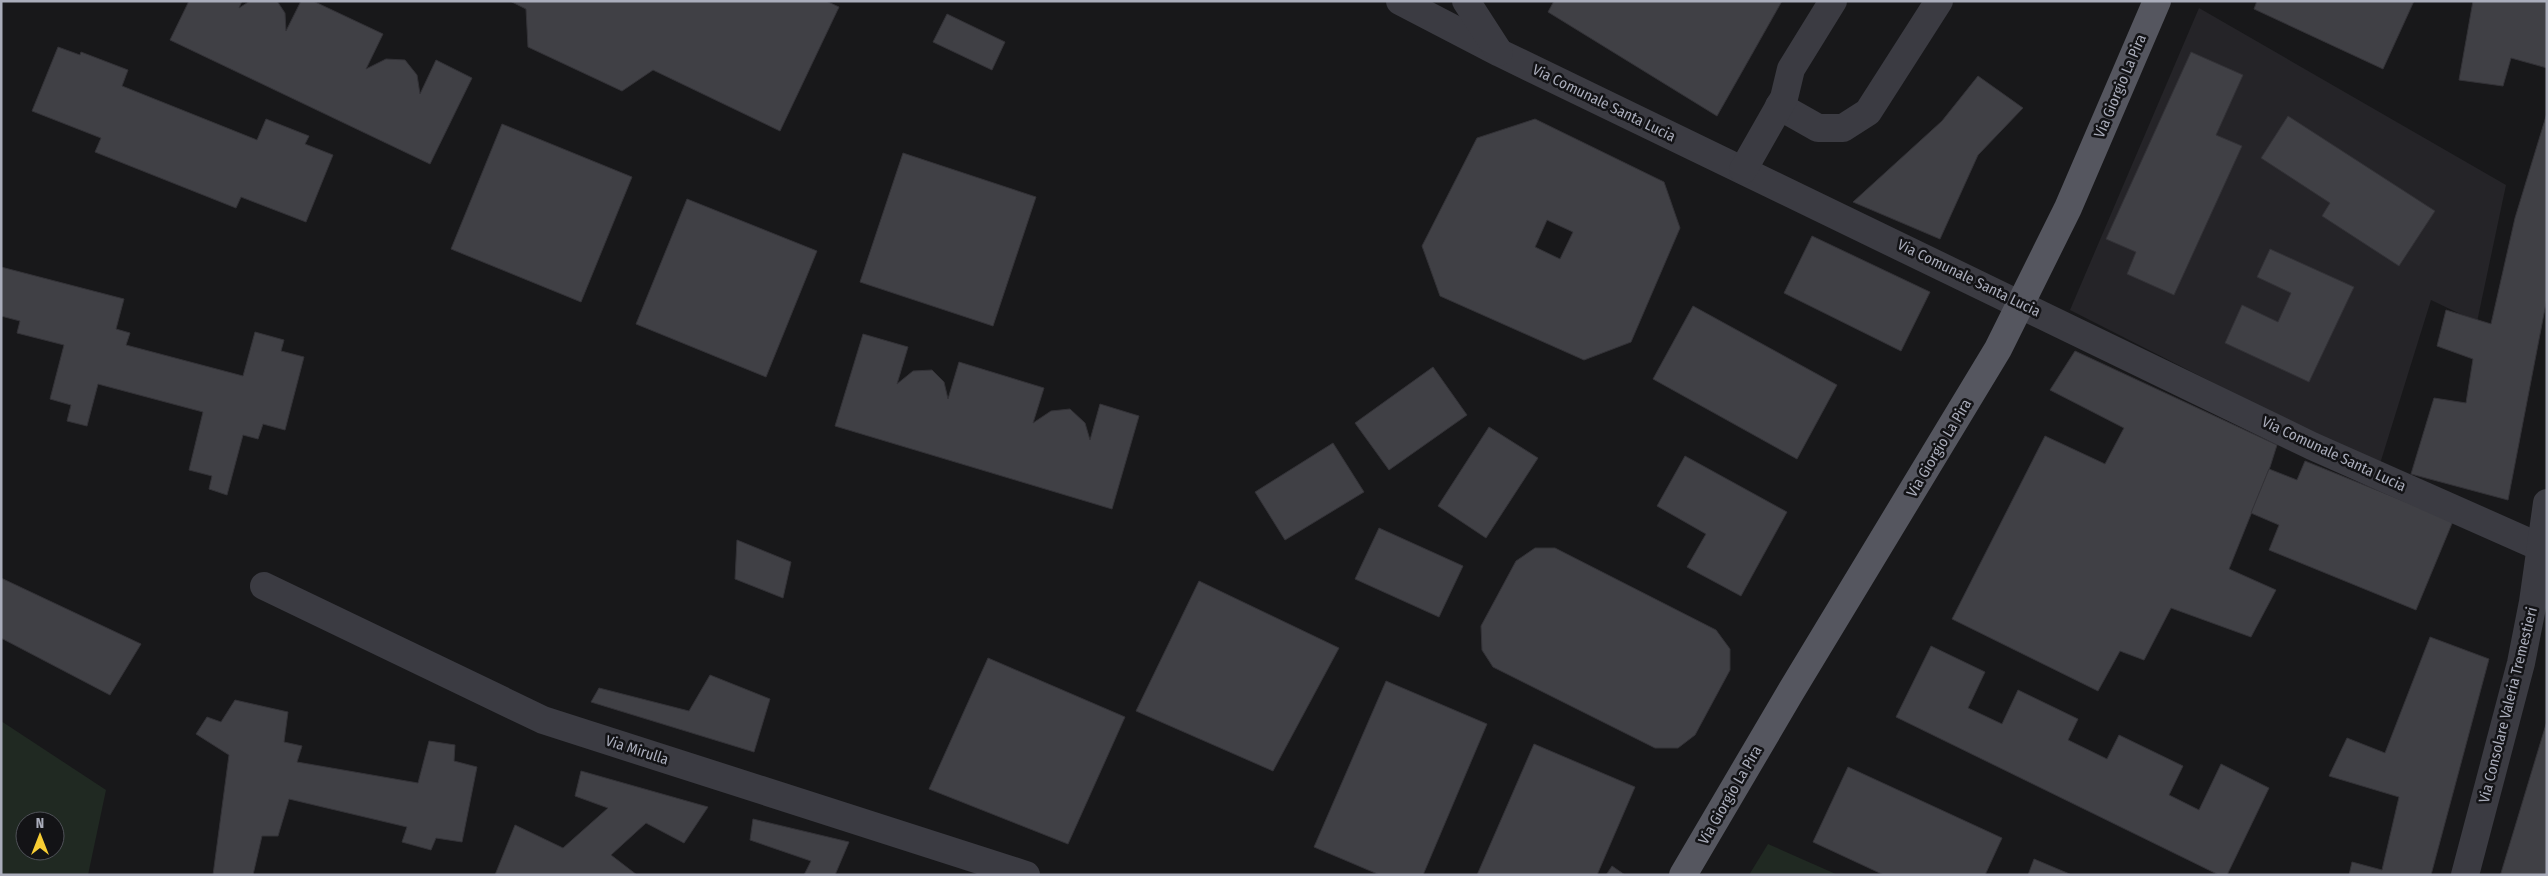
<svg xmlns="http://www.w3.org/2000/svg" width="2548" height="876" viewBox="0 0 2548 876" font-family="'Fira Sans Condensed',sans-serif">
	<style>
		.built { fill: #252428 }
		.green { fill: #202922; fill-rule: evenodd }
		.building { fill: #404045; stroke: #333237; fill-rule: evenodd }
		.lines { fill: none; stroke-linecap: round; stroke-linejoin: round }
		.minor { stroke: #3b3b42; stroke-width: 28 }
		.major { stroke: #55565f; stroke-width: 28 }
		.labels { text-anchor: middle; stroke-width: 5; stroke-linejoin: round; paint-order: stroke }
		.street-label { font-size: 15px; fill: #aaadbb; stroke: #131316 }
	</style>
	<rect width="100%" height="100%" fill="#18181a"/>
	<polygon class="built" points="2199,8 2506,185 2477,322 2431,300 2379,467 2070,310"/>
	<g class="green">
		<path d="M 1,721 L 106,790 L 88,875 L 1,875 ZM 25,821 L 55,821 L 55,851 L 25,851 Z"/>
		<polygon points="1768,844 1838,875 1749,875"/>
	</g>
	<g class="building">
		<polygon points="189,1 242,1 239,8 250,1 277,1 285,13 286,31 301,1 313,1 383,34 366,69 386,59 405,60 417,75 420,94 436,60 472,78 430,164 170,40"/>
		<polygon points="510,1 826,1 839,7 780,131 653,70 622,91 528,47 526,9"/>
		<polygon points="1554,1 1782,1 1717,116 1548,12"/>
		<polygon points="2257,1 2414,1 2383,69 2254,9"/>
		<polygon points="2473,1 2547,1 2547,68 2511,58 2503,86 2459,80"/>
		<polygon points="947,14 1005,42 992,70 933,42"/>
		<polygon points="58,47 80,55 81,52 128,70 122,86 257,140 266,119 309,136 305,144 333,155 306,222 241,197 236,208 95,152 101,138 32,111"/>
		<polygon points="2191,52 2243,75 2216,135 2242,146 2174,295 2127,274 2136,252 2106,239"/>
		<polygon points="1978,76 2023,108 1978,155 1940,239 1853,202 1942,121"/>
		<polygon points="2547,113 2547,298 2508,500 2411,474 2434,398 2466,403 2473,359 2437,346 2446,310 2491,324 2515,218"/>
		<polygon points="2288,116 2435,211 2399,266 2322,216 2330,203 2261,158"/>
		<path d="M 1535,119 L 1664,182 L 1680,228 L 1631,342 L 1584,360 L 1440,296 L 1422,246 L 1477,138 ZM 1547,220 L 1573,232 L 1560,259 L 1535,247 Z"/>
		<polygon points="502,124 632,177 581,302 451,249"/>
		<polygon points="903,153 1036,197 993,326 860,282"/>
		<polygon points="687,199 817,251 766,377 636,324"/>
		<polygon points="1812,236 1930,292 1901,351 1784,293"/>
		<polygon points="2270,249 2354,287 2309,382 2225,343 2242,305 2278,322 2291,293 2257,277"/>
		<polygon points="1,267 124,299 116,329 130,333 126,345 243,376 255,332 284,340 281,351 304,357 285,430 263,424 258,439 243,435 227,495 209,489 212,476 189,470 203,412 98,384 87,426 67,421 71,405 50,399 64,345 17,333 20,321 1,316"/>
		<polygon points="1693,306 1837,385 1797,459 1653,379"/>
		<polygon points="863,334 908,347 897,384 913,371 932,370 944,382 948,399 959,362 1044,388 1033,423 1051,411 1070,409 1085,423 1090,440 1100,404 1139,416 1112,509 835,426"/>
		<polygon points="2075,351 2277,445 2270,467 2229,569 2276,590 2251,637 2171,608 2144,660 2120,651 2098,691 1952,619 2045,436 2105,464 2124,428 2050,390"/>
		<polygon points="1433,367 1467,415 1389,470 1355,423"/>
		<polygon points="1489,427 1538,458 1486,538 1438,506"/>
		<polygon points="1333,443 1364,492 1285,540 1255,492"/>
		<polygon points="1685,456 1787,512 1741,596 1687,567 1706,534 1657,506"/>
		<polygon points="2305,461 2453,521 2416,610 2269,550 2279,525 2251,513 2269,469 2297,480"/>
		<polygon points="1379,528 1463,566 1439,617 1355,579"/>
		<polygon points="737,540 791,562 783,598 735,579"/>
		<polygon points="1535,548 1555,548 1716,630 1730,649 1730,670 1695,735 1678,748 1655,748 1493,667 1482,650 1481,626 1516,561"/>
		<polygon points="1,578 141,644 110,695 1,638"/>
		<polygon points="1199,581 1339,648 1273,771 1136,711"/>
		<polygon points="2430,637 2489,659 2431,875 2349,875 2352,862 2382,870 2399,797 2329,776 2347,738 2385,753"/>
		<polygon points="1931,646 1985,672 1968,708 2002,724 2018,690 2078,719 2068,740 2107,759 2119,735 2183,766 2169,795 2199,810 2221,764 2269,788 2227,875 2219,875 1896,717"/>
		<polygon points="988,658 1125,717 1068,844 929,789"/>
		<polygon points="710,675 770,699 754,752 591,702 599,688 689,711"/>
		<polygon points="1386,681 1487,724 1423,875 1380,875 1314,847"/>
		<polygon points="235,700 288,712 284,742 302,746 297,762 418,783 429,741 455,745 454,761 477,767 462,842 436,838 431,850 402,842 407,827 289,799 278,836 262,836 253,875 213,875 229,755 196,734 207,717 221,722"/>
		<polygon points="2547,721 2547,875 2500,875 2501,873"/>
		<polygon points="1534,744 1635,787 1597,875 1477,875"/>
		<polygon points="1848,767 2002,838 1985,875 1884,875 1813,842"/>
		<polygon points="581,771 708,807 684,843 646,823 611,855 637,875 495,875 515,825 563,848 608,808 575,796"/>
		<polygon points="753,819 849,842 835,875 804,875 811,861 750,840"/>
		<polygon points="2034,859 2072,875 2028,875"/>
		<polygon points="1612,866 1625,875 1606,875"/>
	</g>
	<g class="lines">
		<g class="minor">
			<polyline points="1400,1 1500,53 2312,446 2542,548"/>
			<polyline points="1466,1 1499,52"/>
			<polyline points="1779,106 1818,128 1843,128 1868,112 1939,1"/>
			<polyline points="1743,170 1784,98 1791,69 1833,1"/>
			<polyline points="264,586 543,720 1026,875"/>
			<polyline points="2465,875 2521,663 2533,602 2547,503"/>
		</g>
		<polyline class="major" points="1683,875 1790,693 1998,349 2068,208 2157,1"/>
	</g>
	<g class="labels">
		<g class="street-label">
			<text transform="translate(2120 86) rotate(-67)" y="5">Via Giorgio La Pira</text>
			<text transform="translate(1604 103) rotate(26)" y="5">Via Comunale Santa Lucia</text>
			<text transform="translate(1969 278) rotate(26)" y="5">Via Comunale Santa Lucia</text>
			<text transform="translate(1939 448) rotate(-59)" y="5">Via Giorgio La Pira</text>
			<text transform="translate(2334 454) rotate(25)" y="5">Via Comunale Santa Lucia</text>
			<text transform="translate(2508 705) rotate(-76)" y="5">Via Consolare Valeria Tremestieri</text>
			<text transform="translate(637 750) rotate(18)" y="5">Via Mirulla</text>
			<text transform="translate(1730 795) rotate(-60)" y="5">Via Giorgio La Pira</text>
		</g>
	</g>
	<rect width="2548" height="876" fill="none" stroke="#aaadbb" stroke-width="5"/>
	<g transform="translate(40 836)"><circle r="24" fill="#131316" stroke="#4f5158"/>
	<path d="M0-4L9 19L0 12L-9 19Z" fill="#f8cd33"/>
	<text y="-8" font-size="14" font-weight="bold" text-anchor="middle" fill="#aaadbb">N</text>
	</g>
</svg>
